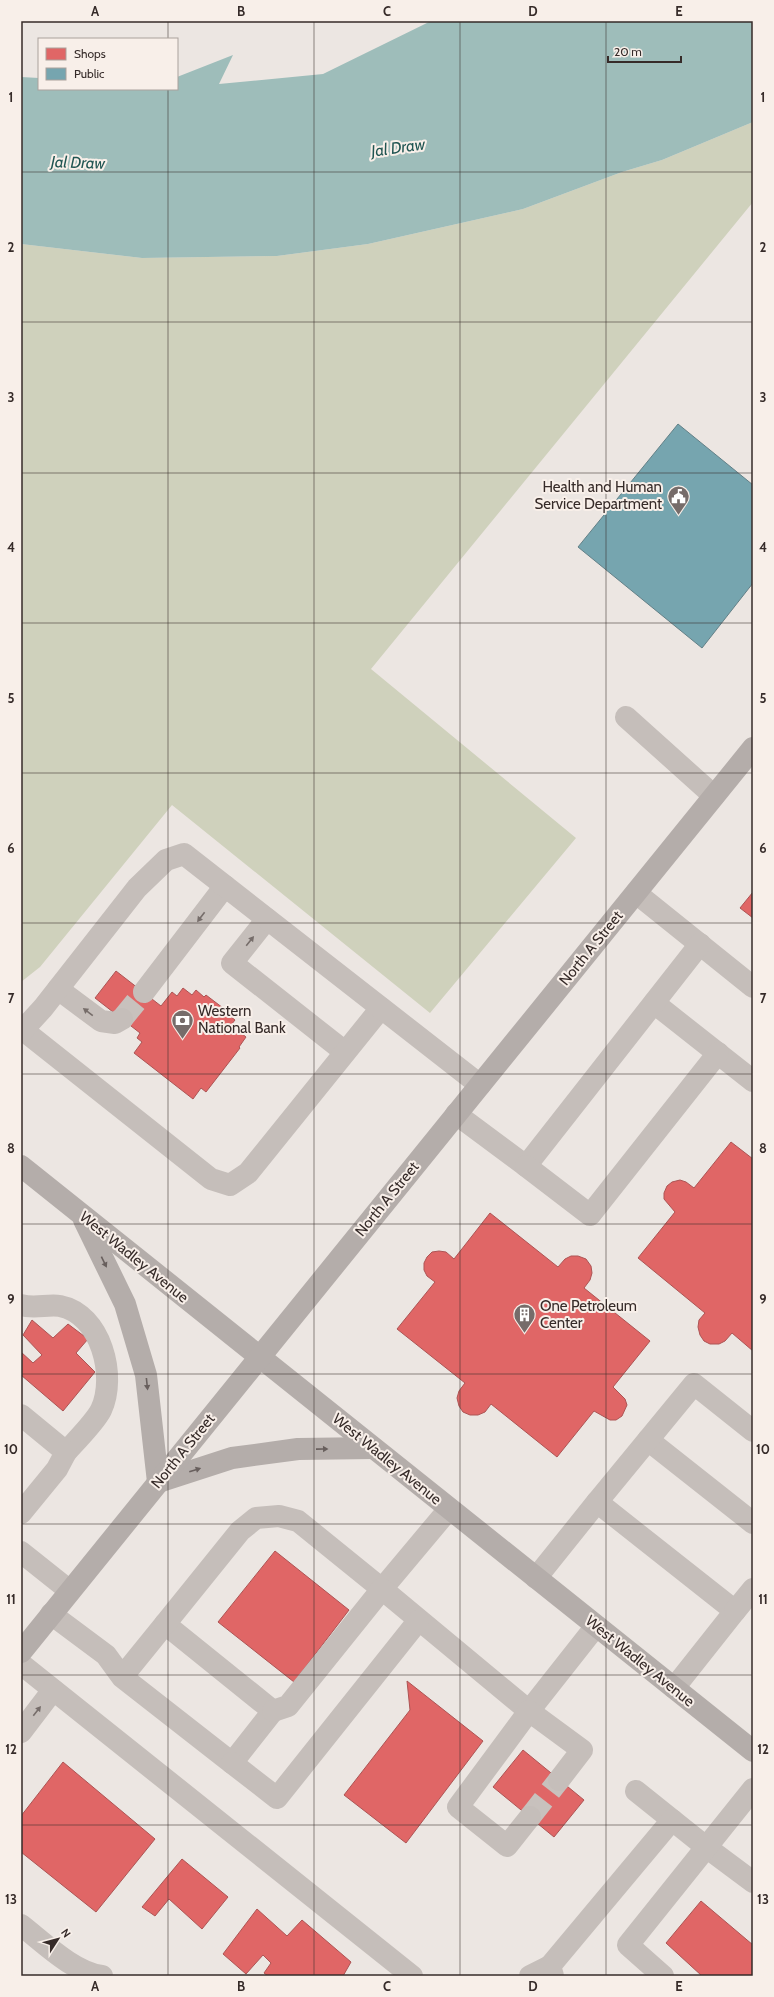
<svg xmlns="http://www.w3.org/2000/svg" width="774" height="1997" viewBox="0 0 774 1997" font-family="Cabin,sans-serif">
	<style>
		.green { fill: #cfd1bc }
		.water { fill: #9ebdba }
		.shops { fill: #e06666; stroke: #ad5454 }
		.public { fill: #76a5af; stroke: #638087 }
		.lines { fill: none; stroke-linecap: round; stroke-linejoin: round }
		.minor-tunnel { stroke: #c8c1bd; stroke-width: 22; stroke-dasharray: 22 11; stroke-linecap: butt }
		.minor { stroke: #c5beba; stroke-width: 22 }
		.major { stroke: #b4adaa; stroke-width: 22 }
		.oneway { fill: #766d6a }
		.oneway2 { fill: #685f5d }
		.grid { fill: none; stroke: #362b29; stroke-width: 1; stroke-opacity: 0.55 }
		.labels { text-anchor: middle; stroke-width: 4; stroke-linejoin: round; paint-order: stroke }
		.poi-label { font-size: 15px; fill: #362b29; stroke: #f8efe9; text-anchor: start }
		.street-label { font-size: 15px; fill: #362b29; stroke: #f8efe9 }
		.water-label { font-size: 16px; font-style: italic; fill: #205552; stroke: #f8efe9 }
		.neatline { fill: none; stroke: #362b29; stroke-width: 1.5 }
		.grid-label { font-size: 13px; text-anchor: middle; font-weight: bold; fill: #362b29 }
	</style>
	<rect width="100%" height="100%" fill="#ece6e2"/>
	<polygon class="green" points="753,122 753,202 371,669 576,838 430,1013 172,805 40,967 21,982 21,244 142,258 277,256 368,244 523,209 622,172 662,160"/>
	<polygon class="water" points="431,21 753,21 753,122 662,160 622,172 523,209 368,244 277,256 142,258 21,244 21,77 39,78 39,89 177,89 177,77 233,55 219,84 323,74"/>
	<g class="shops">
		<polygon points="753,892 753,918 740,908"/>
		<polygon points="116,971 161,1006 172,992 177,996 183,988 192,995 196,990 204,997 206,995 223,1008 222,1010 235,1020 231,1025 246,1037 239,1047 240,1048 206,1092 201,1088 193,1099 134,1053 142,1042 137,1038 140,1033 95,998"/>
		<polygon points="731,1142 753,1159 753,1351 732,1333 725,1341 719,1344 710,1344 704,1341 700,1335 698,1327 699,1320 705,1313 638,1258 675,1212 664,1199 664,1193 667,1186 672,1182 680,1180 686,1182 694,1188"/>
		<polygon points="490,1213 558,1267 565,1259 571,1256 578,1256 586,1259 591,1266 592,1273 590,1280 584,1288 650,1341 613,1387 625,1399 627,1405 622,1416 616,1420 610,1420 594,1411 557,1457 491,1404 485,1412 478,1415 470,1415 463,1412 459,1406 457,1398 459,1391 465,1383 397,1329 435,1282 427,1276 424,1270 424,1263 427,1257 432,1252 439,1251 446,1252 454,1259"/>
		<polygon points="32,1320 53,1338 68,1324 88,1339 76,1353 95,1372 63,1411 21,1375 21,1352 33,1363 42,1355 23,1335"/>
		<polygon points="275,1551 349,1610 294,1682 218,1622"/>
		<polygon points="407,1681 483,1741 406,1843 344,1795 410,1710"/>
		<polygon points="523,1750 584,1800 554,1837 493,1787"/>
		<polygon points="63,1762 155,1839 96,1912 21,1852 21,1816"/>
		<polygon points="182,1859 228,1897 202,1929 169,1899 155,1916 142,1907"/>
		<polygon points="701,1901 753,1945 753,1976 702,1976 666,1943"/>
		<polygon points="257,1909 287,1936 302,1920 351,1962 343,1976 268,1976 264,1973 271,1963 263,1955 246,1974 223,1954"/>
	</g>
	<polygon class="public" points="678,424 753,485 753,583 702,648 578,547"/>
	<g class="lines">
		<g class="minor-tunnel">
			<polyline points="122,1019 144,992"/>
			<polyline points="530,1817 559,1780"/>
		</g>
		<g class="minor">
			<polyline points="626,717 714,796"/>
			<polyline points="636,893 753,987"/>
			<polyline points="267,919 232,963 345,1052"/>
			<polyline points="58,989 101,1021 115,1023 122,1019"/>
			<polyline points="144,992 225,886"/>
			<polyline points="654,1003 753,1081"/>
			<polyline points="23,1030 211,1179 230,1185 248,1173 381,1008"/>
			<polyline points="21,1032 43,1008 137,888 166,860 184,854 480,1085"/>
			<polyline points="456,1114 526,1166 700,944"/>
			<polyline points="526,1166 590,1215 718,1053"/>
			<path d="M 21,1305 C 34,1309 48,1304 60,1306 C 101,1314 117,1376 101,1410 C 95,1422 76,1441 66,1452"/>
			<polyline points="21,1415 66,1452 57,1469 21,1513"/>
			<polyline points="648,1440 753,1523"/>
			<polyline points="597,1502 694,1384 753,1431"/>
			<polyline points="21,1552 70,1591"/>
			<polyline points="536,1578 597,1502 735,1611 674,1688"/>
			<polyline points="735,1611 753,1589"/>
			<polyline points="51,1614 106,1655 122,1677 232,1763 273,1711 165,1624 122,1677"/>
			<polyline points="165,1624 240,1531 256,1518 279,1516 298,1521 382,1589 449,1509"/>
			<polyline points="21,1664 412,1976"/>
			<polyline points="273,1711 288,1706 382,1589 529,1711 596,1626"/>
			<polyline points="21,1732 53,1690"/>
			<polyline points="232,1763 277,1798 418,1621"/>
			<polyline points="636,1791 706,1847 753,1882"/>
			<polyline points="530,1817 507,1846 458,1807 529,1711 582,1750 559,1780"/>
			<path d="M 21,1925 C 43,1942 74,1973 102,1976"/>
			<polyline points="530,1976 550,1966"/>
			<polyline points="553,1976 550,1966 672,1820"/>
			<polyline points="663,1976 628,1945 753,1789"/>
		</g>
		<g class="major">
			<polyline points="21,1166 753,1751"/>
			<polyline points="84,1220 125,1304 146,1375 158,1482 232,1458 298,1449 373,1448"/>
			<polyline points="21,1652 753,748"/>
		</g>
	</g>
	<defs><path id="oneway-solid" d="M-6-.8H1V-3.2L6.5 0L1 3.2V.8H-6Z"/></defs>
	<g class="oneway">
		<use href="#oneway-solid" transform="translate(201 917) rotate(127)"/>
		<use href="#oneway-solid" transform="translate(250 941) rotate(-51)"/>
		<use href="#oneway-solid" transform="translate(88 1012) rotate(-143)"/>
		<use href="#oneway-solid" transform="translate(37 1711) rotate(-52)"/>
	</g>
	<g class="oneway2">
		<use href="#oneway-solid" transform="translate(104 1262) rotate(64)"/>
		<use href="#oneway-solid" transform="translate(147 1384) rotate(84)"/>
		<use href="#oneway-solid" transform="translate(322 1449) rotate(-1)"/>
		<use href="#oneway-solid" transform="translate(195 1470) rotate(-18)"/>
	</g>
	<path class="grid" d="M 168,21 L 168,39M 314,21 L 314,1976M 460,21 L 460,1976M 606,21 L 606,1976M 168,89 L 168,1976M 21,172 L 753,172M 21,322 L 753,322M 21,473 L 753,473M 21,623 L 753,623M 21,773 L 753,773M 21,923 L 753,923M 21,1074 L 753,1074M 21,1224 L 753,1224M 21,1374 L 753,1374M 21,1524 L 753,1524M 21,1675 L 753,1675M 21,1825 L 753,1825"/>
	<defs>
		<symbol id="civic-pin" viewBox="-11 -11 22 30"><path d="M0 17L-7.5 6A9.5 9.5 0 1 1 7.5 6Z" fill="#766c6a" stroke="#f8efe9"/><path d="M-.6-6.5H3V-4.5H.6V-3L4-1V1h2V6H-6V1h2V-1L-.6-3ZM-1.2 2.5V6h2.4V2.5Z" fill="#fff"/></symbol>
		<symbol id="bank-pin" viewBox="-11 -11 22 30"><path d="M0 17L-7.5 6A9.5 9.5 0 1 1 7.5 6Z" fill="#766c6a" stroke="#f8efe9"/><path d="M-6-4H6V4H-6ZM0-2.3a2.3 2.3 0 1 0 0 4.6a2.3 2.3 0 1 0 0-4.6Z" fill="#fff"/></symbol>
		<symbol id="building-pin" viewBox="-11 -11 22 30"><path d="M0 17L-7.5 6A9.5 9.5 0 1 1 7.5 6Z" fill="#766c6a" stroke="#f8efe9"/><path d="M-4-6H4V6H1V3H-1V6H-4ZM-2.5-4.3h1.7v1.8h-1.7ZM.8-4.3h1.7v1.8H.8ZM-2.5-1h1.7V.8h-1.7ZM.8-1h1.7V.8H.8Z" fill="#fff"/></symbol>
	</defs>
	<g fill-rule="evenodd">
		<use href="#civic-pin" x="666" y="484" width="25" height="34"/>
		<use href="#bank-pin" x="170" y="1008" width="25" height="34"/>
		<use href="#building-pin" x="512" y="1302" width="25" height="34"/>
	</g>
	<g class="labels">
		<g class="poi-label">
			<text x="662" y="492" text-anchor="end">Health and Human<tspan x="662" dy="17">Service Department</tspan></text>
			<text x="198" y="1016">Western<tspan x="198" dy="17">National Bank</tspan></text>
			<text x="540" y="1311">One Petroleum<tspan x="540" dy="17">Center</tspan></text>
		</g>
		<g class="street-label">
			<text transform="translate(591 948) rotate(-51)" y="5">North A Street</text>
			<text transform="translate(387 1199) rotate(-51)" y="5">North A Street</text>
			<text transform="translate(134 1257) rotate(39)" y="5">West Wadley Avenue</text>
			<text transform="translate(183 1451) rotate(-51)" y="5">North A Street</text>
			<text transform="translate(387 1459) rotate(39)" y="5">West Wadley Avenue</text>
			<text transform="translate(640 1661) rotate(39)" y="5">West Wadley Avenue</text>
		</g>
		<g class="water-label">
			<text transform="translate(398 147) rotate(-8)" y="6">Jal Draw</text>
			<text transform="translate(78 162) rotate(2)" y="6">Jal Draw</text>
		</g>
	</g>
	<rect width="774" height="1997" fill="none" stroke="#f8efe9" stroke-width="44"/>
	<rect x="38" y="38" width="140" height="52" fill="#f8efe9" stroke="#aaa19c"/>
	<rect x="46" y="48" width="20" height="12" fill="#e06666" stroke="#aaa19c"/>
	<text x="74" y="58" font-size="12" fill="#362b29">Shops</text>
	<rect x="46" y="68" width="20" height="12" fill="#76a5af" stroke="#aaa19c"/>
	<text x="74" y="78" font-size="12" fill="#362b29">Public</text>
	<g transform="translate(58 1939) rotate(54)" stroke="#f8efe9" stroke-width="3" paint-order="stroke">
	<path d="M0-3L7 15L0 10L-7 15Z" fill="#362b29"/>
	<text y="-6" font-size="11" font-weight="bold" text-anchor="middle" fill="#362b29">N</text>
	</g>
	<path d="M608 56v6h73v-6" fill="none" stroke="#362b29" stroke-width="2"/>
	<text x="614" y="56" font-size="12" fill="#362b29" stroke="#f8efe9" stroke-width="3" paint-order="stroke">20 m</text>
	<rect x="22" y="22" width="730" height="1953" class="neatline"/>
	<g class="grid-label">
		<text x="95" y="16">A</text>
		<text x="241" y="16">B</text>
		<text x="387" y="16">C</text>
		<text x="533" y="16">D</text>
		<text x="679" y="16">E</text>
		<text x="11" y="102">1</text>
		<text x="763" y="102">1</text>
		<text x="11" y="252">2</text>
		<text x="763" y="252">2</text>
		<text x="11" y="402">3</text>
		<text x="763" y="402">3</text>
		<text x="11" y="552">4</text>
		<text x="763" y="552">4</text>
		<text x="11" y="703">5</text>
		<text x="763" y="703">5</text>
		<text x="11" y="853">6</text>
		<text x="763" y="853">6</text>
		<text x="11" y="1003">7</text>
		<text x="763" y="1003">7</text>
		<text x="11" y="1153">8</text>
		<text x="763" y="1153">8</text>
		<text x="11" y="1304">9</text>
		<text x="763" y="1304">9</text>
		<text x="11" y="1454">10</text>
		<text x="763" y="1454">10</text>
		<text x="11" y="1604">11</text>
		<text x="763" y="1604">11</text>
		<text x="11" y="1754">12</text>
		<text x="763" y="1754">12</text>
		<text x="11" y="1904">13</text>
		<text x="763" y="1904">13</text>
		<text x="95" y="1991">A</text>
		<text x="241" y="1991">B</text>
		<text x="387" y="1991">C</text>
		<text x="533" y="1991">D</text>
		<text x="679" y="1991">E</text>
	</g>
</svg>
